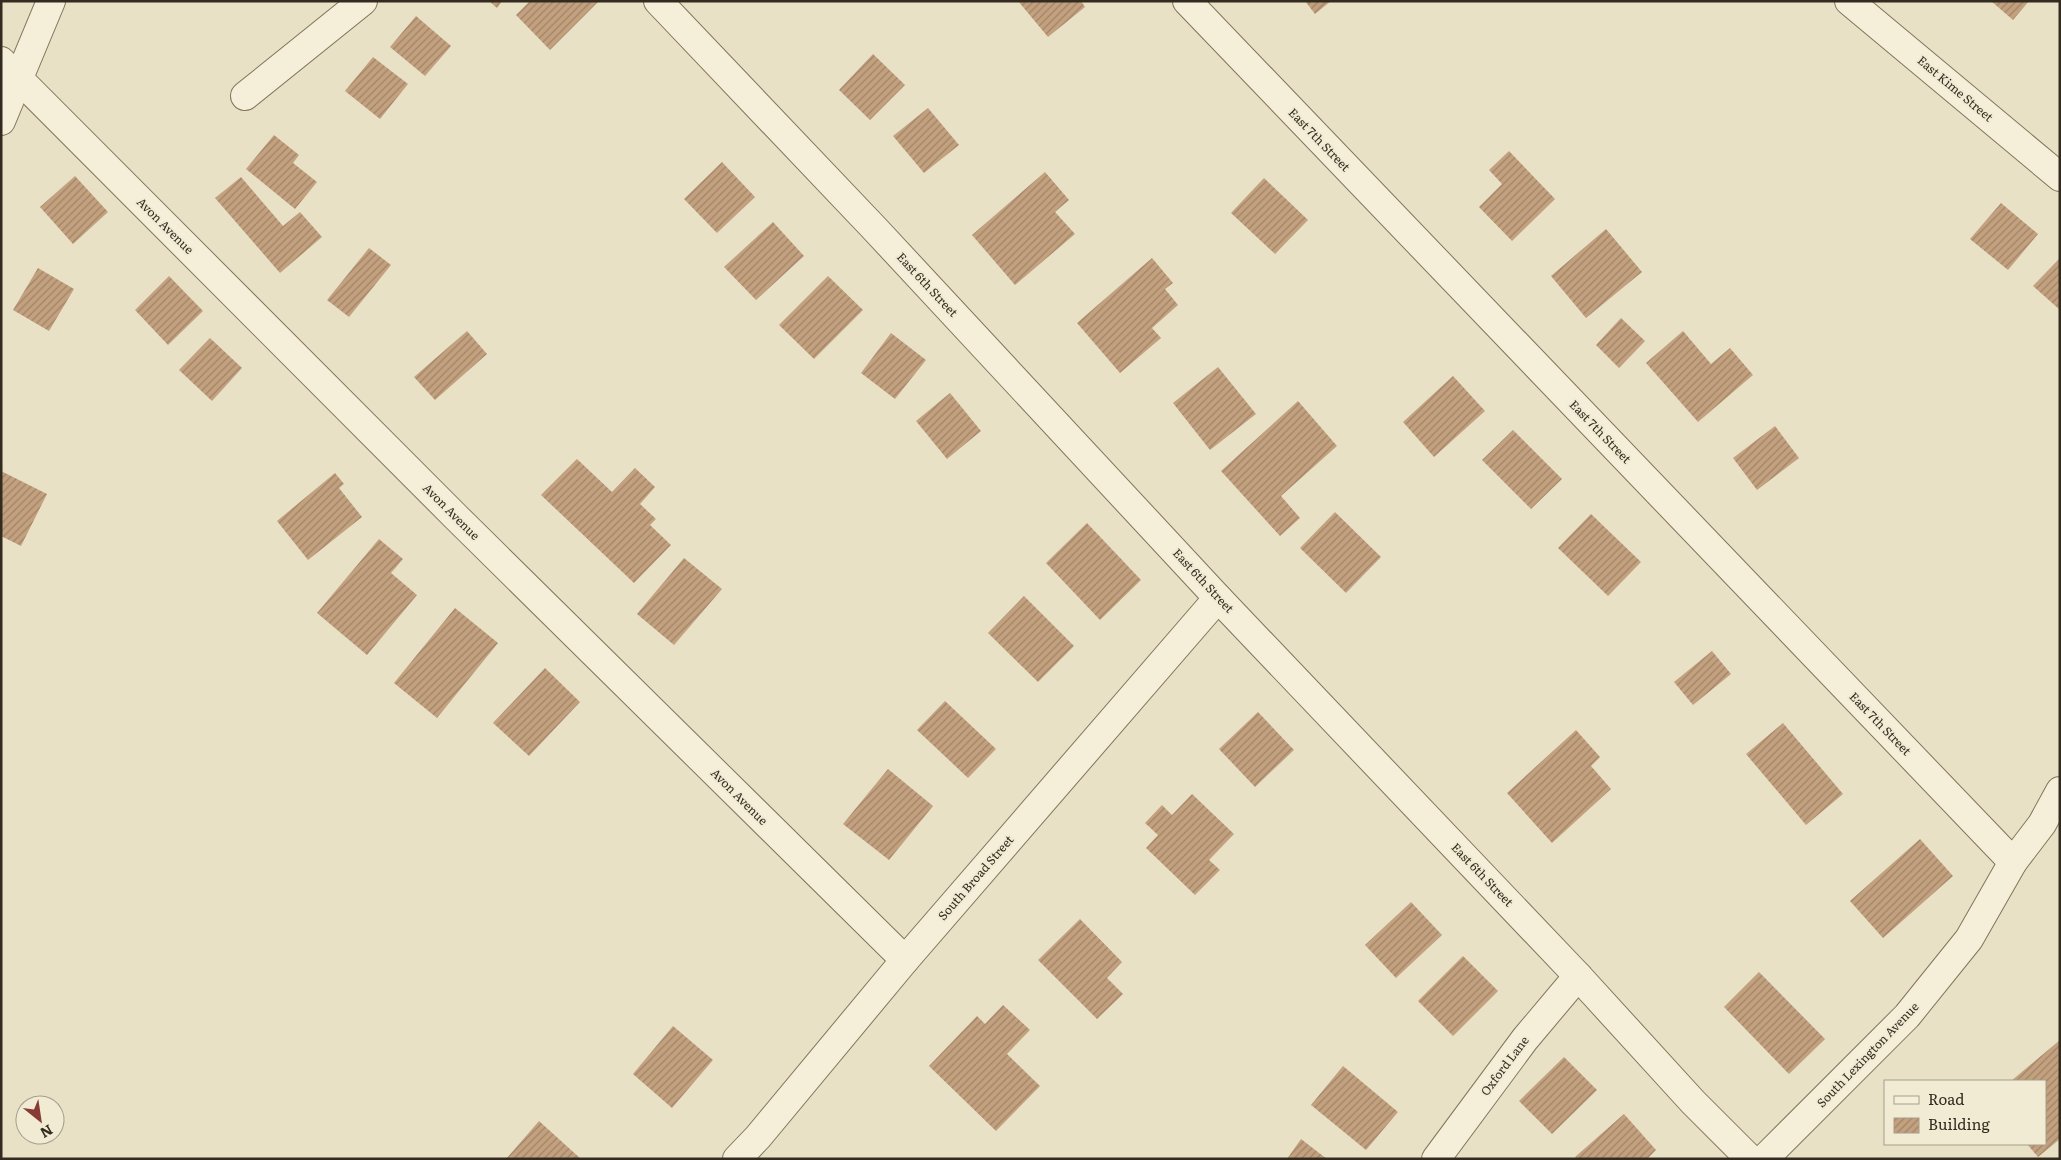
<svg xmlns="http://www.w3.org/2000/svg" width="2061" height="1160" viewBox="0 0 2061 1160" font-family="Literata,serif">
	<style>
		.building { fill: url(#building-hatch) }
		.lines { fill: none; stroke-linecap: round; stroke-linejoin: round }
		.minor-casing { stroke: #82745d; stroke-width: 30 }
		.tertiary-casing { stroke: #82745d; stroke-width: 30 }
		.minor { stroke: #f5eed8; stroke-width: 28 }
		.tertiary { stroke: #f5eed8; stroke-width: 28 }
		.labels { text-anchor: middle; stroke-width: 4; stroke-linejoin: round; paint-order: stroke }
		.street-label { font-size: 12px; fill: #342b20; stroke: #f1ebd4 }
	</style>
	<defs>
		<pattern id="building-hatch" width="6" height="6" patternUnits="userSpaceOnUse" patternTransform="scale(1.25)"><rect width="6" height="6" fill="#c3a17f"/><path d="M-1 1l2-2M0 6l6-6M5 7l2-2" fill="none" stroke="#9f8368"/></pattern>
	</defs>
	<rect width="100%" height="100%" fill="#e9e1c5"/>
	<g class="building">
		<polygon points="489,1 502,1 497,8"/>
		<polygon points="530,1 599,1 550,50 516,15"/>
		<polygon points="1018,1 1081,1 1085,7 1048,37"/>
		<polygon points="1305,1 1331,1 1315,14"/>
		<polygon points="1991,1 2029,1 2013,20"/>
		<polygon points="416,16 451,46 425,76 390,47"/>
		<polygon points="873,54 905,85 870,120 839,90"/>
		<polygon points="373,57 408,84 380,119 345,91"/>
		<polygon points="928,108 959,145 924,173 893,136"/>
		<polygon points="274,135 299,155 293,163 317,182 295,209 246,169"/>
		<polygon points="1509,151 1555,199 1512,241 1479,207 1502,184 1489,170"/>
		<polygon points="722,162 755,197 717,233 684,199"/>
		<polygon points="1045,172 1069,200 1055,212 1075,234 1015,285 972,235"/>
		<polygon points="75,176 108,212 73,244 40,207"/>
		<polygon points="241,177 283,226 300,212 322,237 280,273 215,198"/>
		<polygon points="1264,178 1308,220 1275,254 1231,213"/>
		<polygon points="2001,203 2038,234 2008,270 1970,239"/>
		<polygon points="773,222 804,256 756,300 724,267"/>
		<polygon points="1606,229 1642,272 1586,318 1551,276"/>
		<polygon points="369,248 391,265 349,317 327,300"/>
		<polygon points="1152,258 1173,283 1165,289 1178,305 1152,328 1161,338 1120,373 1077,323"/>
		<polygon points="2060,258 2060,310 2033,286"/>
		<polygon points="38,268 74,289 49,331 13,310"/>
		<polygon points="169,276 203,311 168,345 135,310"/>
		<polygon points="828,276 863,310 814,359 779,325"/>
		<polygon points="1621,318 1645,341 1619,368 1596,345"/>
		<polygon points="467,331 487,354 435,400 414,377"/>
		<polygon points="1683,331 1711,364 1730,348 1753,375 1698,422 1646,363"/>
		<polygon points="891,333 926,360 895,399 861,373"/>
		<polygon points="210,338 242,368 212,401 179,370"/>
		<polygon points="1218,367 1256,414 1210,450 1173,403"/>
		<polygon points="1453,376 1485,411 1434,457 1403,422"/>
		<polygon points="950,393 981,431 947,459 916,421"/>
		<polygon points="1298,401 1337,446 1281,496 1300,518 1280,536 1221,471"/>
		<polygon points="1775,426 1799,458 1757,490 1733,458"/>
		<polygon points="1513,430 1562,479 1531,509 1482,460"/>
		<polygon points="577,459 612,492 635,468 655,487 640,504 656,519 650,525 671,545 634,583 541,495"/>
		<polygon points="1,471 47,494 21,546 1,536"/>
		<polygon points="335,473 344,484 339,488 362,517 308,560 277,521"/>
		<polygon points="1335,512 1381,557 1346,593 1300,548"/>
		<polygon points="1591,514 1641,562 1608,596 1558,548"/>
		<polygon points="1087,523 1141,580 1100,620 1046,563"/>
		<polygon points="379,539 403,559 391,573 417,595 367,655 317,613"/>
		<polygon points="684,558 722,589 674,645 637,614"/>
		<polygon points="1024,596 1074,646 1038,682 988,633"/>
		<polygon points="455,608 498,643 437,718 394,683"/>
		<polygon points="1712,651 1731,674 1693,705 1674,682"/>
		<polygon points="545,668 580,702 529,756 493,723"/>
		<polygon points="945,701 996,749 968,778 917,730"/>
		<polygon points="1258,712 1294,750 1255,787 1219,749"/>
		<polygon points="1783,723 1843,794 1806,825 1746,754"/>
		<polygon points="1576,730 1600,757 1591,766 1611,789 1552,843 1507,793"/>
		<polygon points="888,769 933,806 889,860 843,824"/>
		<polygon points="1192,794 1234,834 1209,860 1220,870 1195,895 1146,848 1158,835 1145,823 1162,805 1172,815"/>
		<polygon points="1920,839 1953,876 1883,938 1850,901"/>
		<polygon points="1411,902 1442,935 1396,978 1365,945"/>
		<polygon points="1080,919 1122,962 1107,978 1123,994 1097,1019 1038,960"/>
		<polygon points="1463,956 1498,991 1453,1036 1418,1001"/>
		<polygon points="1759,972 1825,1039 1789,1074 1724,1007"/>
		<polygon points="1003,1005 1030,1030 1007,1054 1040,1086 996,1131 929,1066 977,1016 985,1024"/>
		<polygon points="673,1026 713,1060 672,1108 633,1074"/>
		<polygon points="2060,1040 2060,1139 2038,1157 2027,1144 2045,1144 2045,1081 2011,1081"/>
		<polygon points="1564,1057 1597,1090 1552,1134 1519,1101"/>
		<polygon points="1343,1066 1398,1112 1366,1150 1311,1105"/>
		<polygon points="1624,1114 1656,1150 1647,1159 1577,1159 1575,1157"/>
		<polygon points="539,1121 581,1159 506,1159"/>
		<polygon points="1301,1139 1327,1159 1287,1159"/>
	</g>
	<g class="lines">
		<defs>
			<g id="minor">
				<polyline points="1187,1 2013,862"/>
				<polyline points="1849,1 2060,177"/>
				<polyline points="1,61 457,518 905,960"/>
				<polyline points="245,96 363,1"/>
				<polyline points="1436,1159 1525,1039 1578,976"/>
				<polyline points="1764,1159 1907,1016 1969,939 2013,862 2042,824 2060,791"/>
			</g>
			<g id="tertiary">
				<polyline points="658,1 875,229 1218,598 1578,976 1693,1102 1750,1159"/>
				<polyline points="1,121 51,1"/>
				<polyline points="737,1159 758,1137 905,960 1218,598"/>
			</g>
		</defs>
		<use href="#minor" class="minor-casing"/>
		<use href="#tertiary" class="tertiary-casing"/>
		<use href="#minor" class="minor"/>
		<use href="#tertiary" class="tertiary"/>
	</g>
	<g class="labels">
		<g class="street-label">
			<text transform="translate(1955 89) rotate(40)" y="4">East Kime Street</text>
			<text transform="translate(1319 140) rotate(46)" y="4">East 7th Street</text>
			<text transform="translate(165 226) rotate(45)" y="4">Avon Avenue</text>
			<text transform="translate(927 285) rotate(47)" y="4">East 6th Street</text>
			<text transform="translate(1600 432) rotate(46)" y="4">East 7th Street</text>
			<text transform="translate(451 512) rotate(45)" y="4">Avon Avenue</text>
			<text transform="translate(1203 581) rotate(47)" y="4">East 6th Street</text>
			<text transform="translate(1880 724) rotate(46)" y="4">East 7th Street</text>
			<text transform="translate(739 797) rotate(45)" y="4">Avon Avenue</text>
			<text transform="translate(1482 875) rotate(46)" y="4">East 6th Street</text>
			<text transform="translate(976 878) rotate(-49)" y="4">South Broad Street</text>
			<text transform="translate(1868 1055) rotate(-46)" y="4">South Lexington Avenue</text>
			<text transform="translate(1505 1066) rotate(-53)" y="4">Oxford Lane</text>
		</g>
	</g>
	<rect width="2061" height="1160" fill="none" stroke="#342b20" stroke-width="5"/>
	<rect x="1884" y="1080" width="162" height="65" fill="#f1ebd4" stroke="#a59e8c"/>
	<rect x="1894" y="1096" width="25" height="8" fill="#f5eed8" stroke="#a59e8c"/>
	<text x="1928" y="1105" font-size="15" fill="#342b20">Road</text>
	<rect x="1894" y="1118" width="25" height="15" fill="url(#building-hatch)" stroke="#a59e8c"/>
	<text x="1928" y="1130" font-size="15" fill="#342b20">Building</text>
	<g transform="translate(40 1120) rotate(150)"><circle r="24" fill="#f1ebd4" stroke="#a59e8c"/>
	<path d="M0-4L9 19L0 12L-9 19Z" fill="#8a3a34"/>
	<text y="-8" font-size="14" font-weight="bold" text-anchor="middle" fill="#342b20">N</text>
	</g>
</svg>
